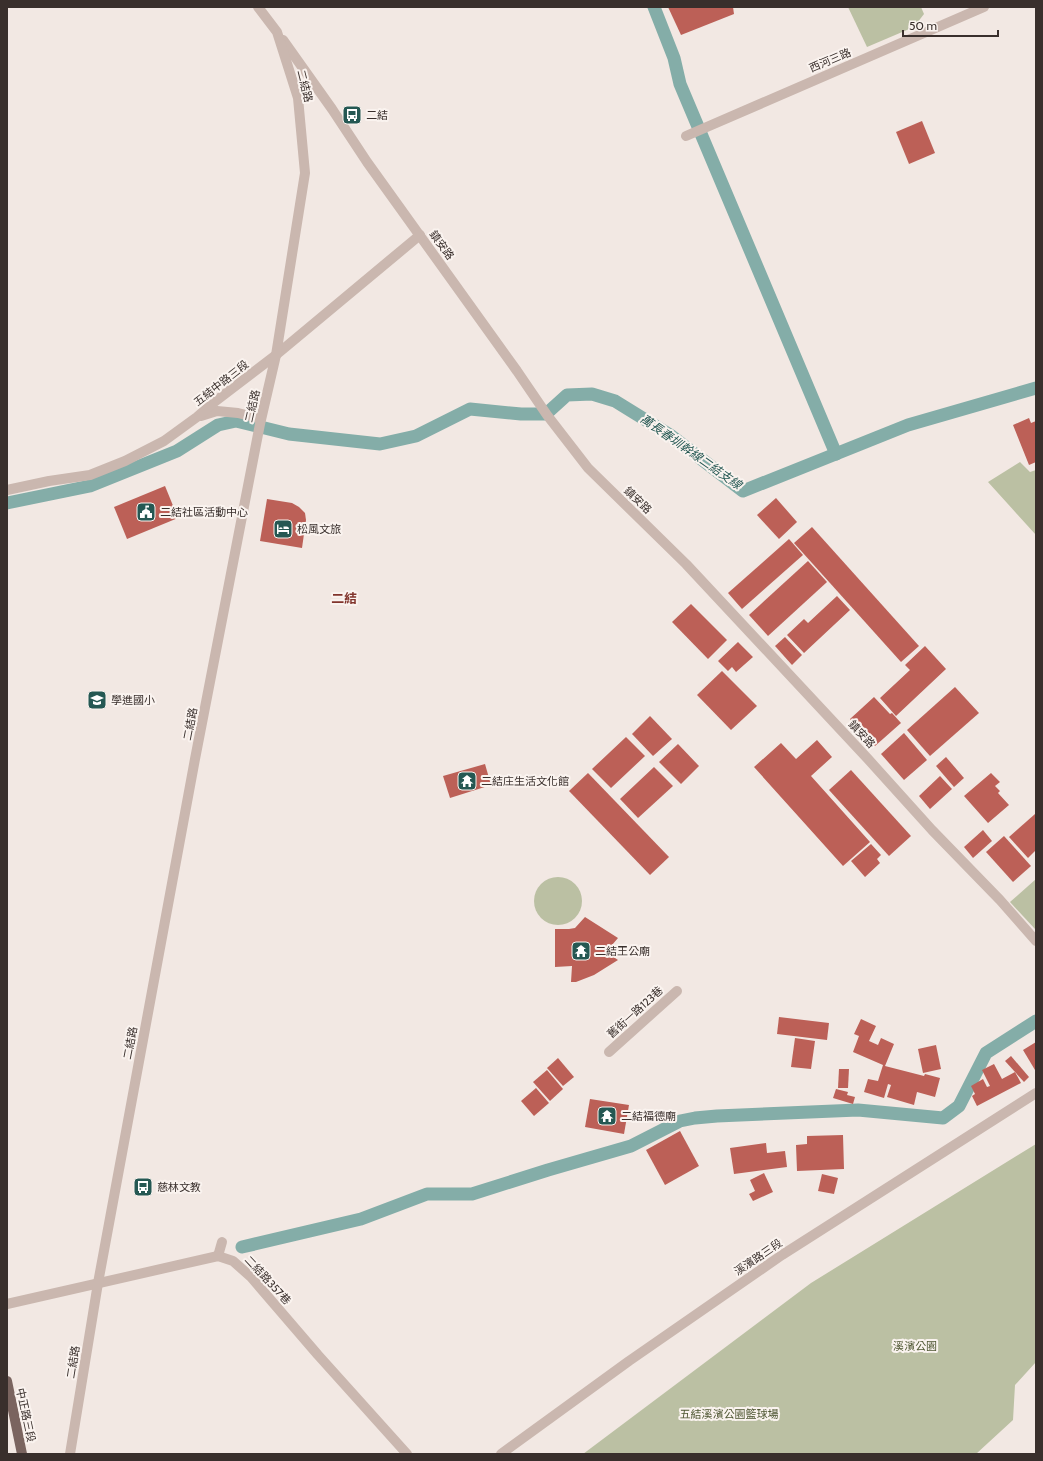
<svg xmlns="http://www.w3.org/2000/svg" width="1043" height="1461" viewBox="0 0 1043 1461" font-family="Cabin,'Noto Sans TC',sans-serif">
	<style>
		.green { fill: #bbc0a3 }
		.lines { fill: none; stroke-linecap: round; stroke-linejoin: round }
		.canal { stroke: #84ada8; stroke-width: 13 }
		.building { fill: #bc6057 }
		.minor { stroke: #cab7af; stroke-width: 10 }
		.major { stroke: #7a645f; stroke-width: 10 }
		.labels { text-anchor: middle; stroke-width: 4; stroke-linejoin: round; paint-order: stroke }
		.street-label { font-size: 11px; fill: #392f2c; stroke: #faf3ef }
		.poi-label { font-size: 11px; fill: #392f2c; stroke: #faf3ef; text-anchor: start }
		.park-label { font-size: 11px; fill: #4e5632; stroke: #faf3ef }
		.water-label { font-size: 12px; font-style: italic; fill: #255853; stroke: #faf3ef }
		.quarter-label { font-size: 13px; font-weight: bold; fill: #81342c; stroke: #faf3ef }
	</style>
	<rect width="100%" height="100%" fill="#f2e8e3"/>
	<g class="green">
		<polygon points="848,7 921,7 924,14 914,27 867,47"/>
		<polygon points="1020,462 1030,472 1036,470 1036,535 988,482"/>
		<circle cx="558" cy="901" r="24"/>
		<polygon points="1036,879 1036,928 1035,929 1010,902"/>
		<polygon points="1036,1144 1036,1362 1015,1385 1013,1420 976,1454 583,1454 811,1283"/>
	</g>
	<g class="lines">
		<g class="canal">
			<polyline points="654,7 674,58 680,84 836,454"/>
			<polyline points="7,503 90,486 177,451 218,425 236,421 289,434 380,444 416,436 470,409 521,414 546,414 567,395 592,394 615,401 670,435 743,491 908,425 1036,388"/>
			<polyline points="242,1247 361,1219 427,1194 472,1194 548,1170 631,1146 680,1121 695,1118 717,1116 858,1110 943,1118 959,1106 986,1053 1036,1021"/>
		</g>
	</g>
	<g class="building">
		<polygon points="668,7 733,7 734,14 681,35"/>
		<polygon points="922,121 935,153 909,164 896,132"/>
		<polygon points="1029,418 1031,423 1036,421 1036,462 1029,465 1013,425"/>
		<polygon points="165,486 178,518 127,539 114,507"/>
		<polygon points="776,498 797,522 779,539 757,515"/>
		<polygon points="267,499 292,503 299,507 305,513 306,520 302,548 260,541"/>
		<polygon points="812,527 919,646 901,662 794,543"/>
		<polygon points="789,539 803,555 742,609 728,593"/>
		<polygon points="808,561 827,582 768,636 749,615"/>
		<polygon points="837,596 850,610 804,653 787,635 804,619 808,623"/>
		<polygon points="691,604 727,640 708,659 672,622"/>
		<polygon points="785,637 802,655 792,665 775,646"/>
		<polygon points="738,642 753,657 736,672 732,667 728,671 718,661"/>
		<polygon points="925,646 946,669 896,716 880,698 910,670 905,665"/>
		<polygon points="722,671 757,706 731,730 697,695"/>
		<polygon points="955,687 979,713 930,756 907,730"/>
		<polygon points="874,697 890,714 892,713 901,723 875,746 850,719"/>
		<polygon points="650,716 672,739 653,756 632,734"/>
		<polygon points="904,733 927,760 904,780 881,754"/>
		<polygon points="626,737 645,756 611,788 592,769"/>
		<polygon points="817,740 832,757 811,776 870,842 843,866 754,767 781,743 796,759"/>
		<polygon points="678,744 699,766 681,784 659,762"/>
		<polygon points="946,757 964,778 954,787 936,766"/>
		<polygon points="485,764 491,785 450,798 443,776"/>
		<polygon points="654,767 673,786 638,818 620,799"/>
		<polygon points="851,770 911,836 889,856 829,790"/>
		<polygon points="588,773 669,857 650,875 569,791"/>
		<polygon points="991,773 1000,782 995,786 1000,791 998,793 1009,805 988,823 964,796"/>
		<polygon points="940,776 952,789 930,809 919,796"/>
		<polygon points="1035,814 1036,815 1036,850 1028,858 1009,837"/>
		<polygon points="983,830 992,841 973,858 964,847"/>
		<polygon points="1004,836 1031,866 1013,882 986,852"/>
		<polygon points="871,844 881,855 877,859 880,863 865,877 851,861"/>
		<polygon points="585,917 618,938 606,952 618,960 594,975 576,982 571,982 572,966 555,967 555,929 569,929 575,928"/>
		<polygon points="779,1017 829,1023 827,1040 777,1034"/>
		<polygon points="861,1019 876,1026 869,1041 878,1045 881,1038 894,1044 885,1066 924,1076 925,1074 940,1078 935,1097 917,1092 914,1105 887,1097 891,1085 888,1084 884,1098 864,1092 868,1079 878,1081 883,1065 853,1052 859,1036 854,1034"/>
		<polygon points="795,1038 815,1041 811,1069 791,1067"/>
		<polygon points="1036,1042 1036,1070 1035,1070 1023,1050"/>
		<polygon points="936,1045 941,1069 923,1073 918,1049"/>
		<polygon points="1011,1056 1029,1077 1024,1082 1005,1061"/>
		<polygon points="558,1058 574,1077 563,1086 547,1068"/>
		<polygon points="994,1064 1002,1079 1015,1072 1021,1083 977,1106 972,1096 975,1094 971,1086 983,1079 987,1087 990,1086 982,1070"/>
		<polygon points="839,1069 849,1069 848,1088 838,1088"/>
		<polygon points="547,1070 563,1089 550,1101 533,1082"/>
		<polygon points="536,1088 549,1103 534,1116 521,1101"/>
		<polygon points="836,1089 848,1092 847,1095 855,1097 853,1104 833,1098"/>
		<polygon points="590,1099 629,1105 624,1134 585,1127"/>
		<polygon points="680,1131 699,1166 665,1185 646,1150"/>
		<polygon points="843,1135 844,1169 797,1171 796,1145 807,1144 807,1136"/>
		<polygon points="766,1143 767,1153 785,1151 787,1167 734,1174 730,1148"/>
		<polygon points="764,1173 773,1192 753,1201 749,1194 755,1191 750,1180"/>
		<polygon points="822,1174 838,1178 834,1194 818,1191"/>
	</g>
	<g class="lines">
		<g class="minor">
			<polyline points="283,40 332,109 367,162 517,371 547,415 588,468 686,564 868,759 932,830 1000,900 1036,941"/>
			<polyline points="686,136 984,7"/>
			<polyline points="201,416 217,411 238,413 261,419"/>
			<polyline points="7,490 49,481 90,475 125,461 164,441 197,417 213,403 276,355 420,235"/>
			<polyline points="609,1052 677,991"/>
			<polyline points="218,1256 222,1242"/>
			<polyline points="7,1304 218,1256 233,1261 251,1277 318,1355 407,1454"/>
			<polyline points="70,1454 98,1283 195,759 260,424 276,355 305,173 298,98 277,32 258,7"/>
			<polyline points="501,1454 629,1361 782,1255 1036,1093"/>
		</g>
		<polyline class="major" points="7,1381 22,1454"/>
	</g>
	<defs>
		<symbol id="bus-square" viewBox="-11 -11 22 22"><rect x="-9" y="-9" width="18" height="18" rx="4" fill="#255853" stroke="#faf3ef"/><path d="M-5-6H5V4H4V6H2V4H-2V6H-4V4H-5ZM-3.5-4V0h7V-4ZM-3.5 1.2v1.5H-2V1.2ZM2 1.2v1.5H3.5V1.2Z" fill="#fff"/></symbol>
		<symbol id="civic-square" viewBox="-11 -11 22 22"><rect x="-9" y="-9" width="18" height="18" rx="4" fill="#255853" stroke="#faf3ef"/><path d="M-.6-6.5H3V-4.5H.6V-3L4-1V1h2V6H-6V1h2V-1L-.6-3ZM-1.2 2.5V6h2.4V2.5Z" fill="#fff"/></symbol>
		<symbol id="hotel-square" viewBox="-11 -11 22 22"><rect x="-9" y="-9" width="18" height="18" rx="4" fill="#255853" stroke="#faf3ef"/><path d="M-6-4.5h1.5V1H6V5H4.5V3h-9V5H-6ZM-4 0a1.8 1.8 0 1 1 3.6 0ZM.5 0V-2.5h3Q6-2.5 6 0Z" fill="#fff"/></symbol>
		<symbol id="school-square" viewBox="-11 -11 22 22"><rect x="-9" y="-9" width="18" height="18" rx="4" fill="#255853" stroke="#faf3ef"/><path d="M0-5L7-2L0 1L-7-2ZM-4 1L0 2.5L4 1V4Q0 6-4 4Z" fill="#fff"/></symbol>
		<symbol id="temple-square" viewBox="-11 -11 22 22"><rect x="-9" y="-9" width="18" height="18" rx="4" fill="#255853" stroke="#faf3ef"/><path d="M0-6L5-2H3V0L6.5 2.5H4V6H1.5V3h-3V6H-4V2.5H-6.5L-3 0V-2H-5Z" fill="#fff"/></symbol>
	</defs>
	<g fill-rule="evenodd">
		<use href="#bus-square" x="341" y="104" width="22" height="22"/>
		<use href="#civic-square" x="135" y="501" width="22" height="22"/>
		<use href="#hotel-square" x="272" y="518" width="22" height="22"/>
		<use href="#school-square" x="86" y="689" width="22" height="22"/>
		<use href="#temple-square" x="456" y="770" width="22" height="22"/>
		<use href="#temple-square" x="570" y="940" width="22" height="22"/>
		<use href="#temple-square" x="596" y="1105" width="22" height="22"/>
		<use href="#bus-square" x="132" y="1176" width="22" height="22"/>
	</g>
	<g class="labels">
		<g class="street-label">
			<text transform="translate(830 60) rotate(-23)" y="4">西河三路</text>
			<text transform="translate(305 86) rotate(76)" y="4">二結路</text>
			<text transform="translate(442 245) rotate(54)" y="4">鎮安路</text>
			<text transform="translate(221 383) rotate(-38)" y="4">五結中路三段</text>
			<text transform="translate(252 406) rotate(-77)" y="4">二結路</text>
			<text transform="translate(638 500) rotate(44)" y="4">鎮安路</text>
			<text transform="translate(190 724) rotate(-79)" y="4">二結路</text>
			<text transform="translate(862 734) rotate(47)" y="4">鎮安路</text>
			<text transform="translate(635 1012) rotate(-42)" y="4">舊街一路123巷</text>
			<text transform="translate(130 1043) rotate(-79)" y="4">二結路</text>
			<text transform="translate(758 1257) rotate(-34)" y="4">溪濱路三段</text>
			<text transform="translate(268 1280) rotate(47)" y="4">二結路357巷</text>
			<text transform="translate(73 1362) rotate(-81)" y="4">二結路</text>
			<text transform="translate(26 1415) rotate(78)" y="4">中正路三段</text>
		</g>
		<g class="poi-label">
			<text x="366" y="119">二結</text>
			<text x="160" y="516">二結社區活動中心</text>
			<text x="297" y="533">松風文旅</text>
			<text x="111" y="704">學進國小</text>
			<text x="481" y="785">二結庄生活文化館</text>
			<text x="595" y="955">二結王公廟</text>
			<text x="621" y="1120">二結福德廟</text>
			<text x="157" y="1191">慈林文教</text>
		</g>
		<g class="park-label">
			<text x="915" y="1350">溪濱公園</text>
			<text x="729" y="1418">五結溪濱公園籃球場</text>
		</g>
		<g class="water-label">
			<text transform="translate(691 452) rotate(35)" y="4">萬長春圳幹線二結支線</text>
		</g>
		<g class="quarter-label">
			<text x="344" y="603">二結</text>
		</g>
	</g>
	<rect width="1043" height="1461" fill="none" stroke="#392f2c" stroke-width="16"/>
	<path d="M903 30v6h95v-6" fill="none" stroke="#392f2c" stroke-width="2"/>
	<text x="909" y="30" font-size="12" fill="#392f2c" stroke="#faf3ef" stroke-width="3" paint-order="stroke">50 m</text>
</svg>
